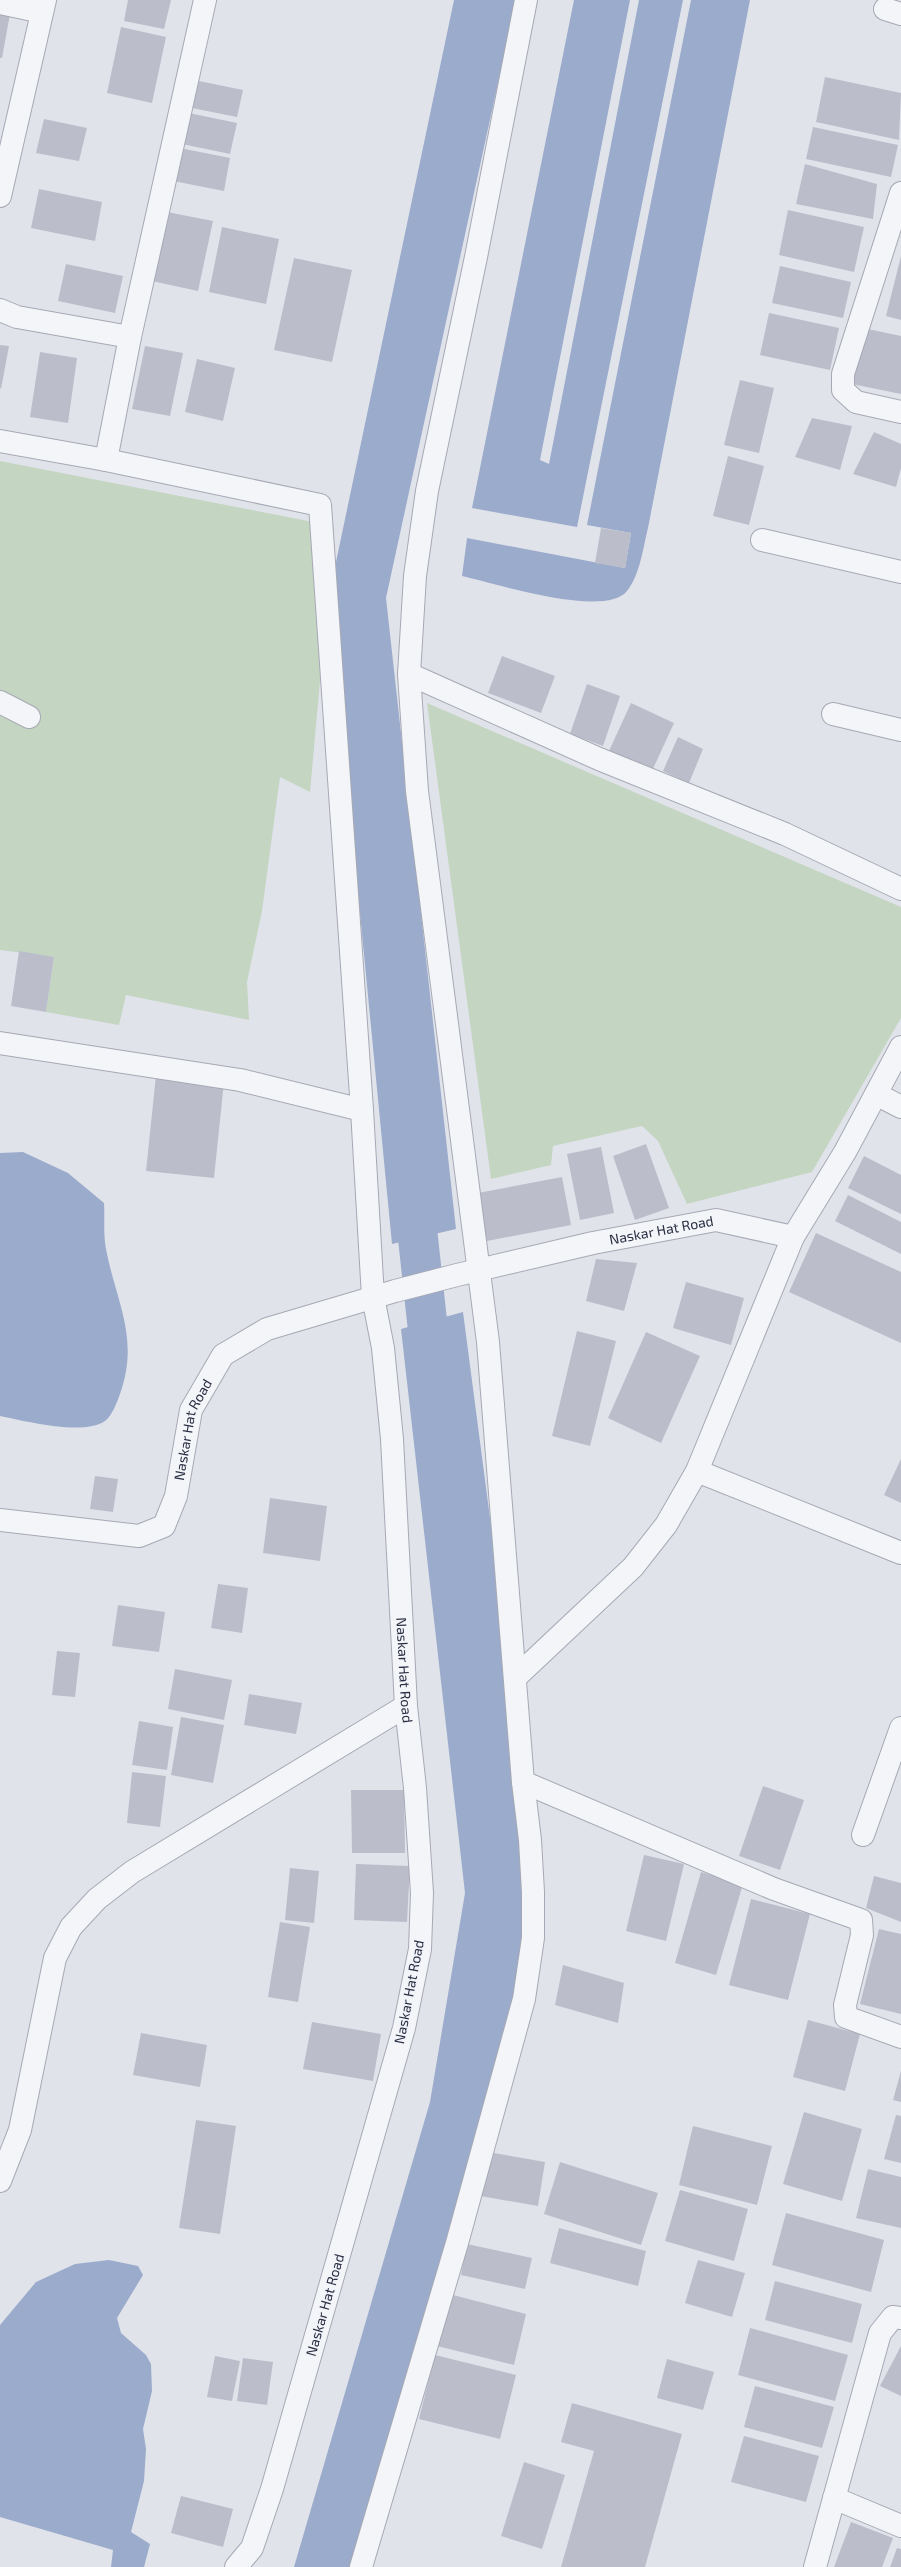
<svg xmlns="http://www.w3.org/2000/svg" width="901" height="2567" viewBox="0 0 901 2567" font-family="'Exo 2',sans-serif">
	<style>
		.green { fill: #c4d5c2 }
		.water { fill: #9babcc }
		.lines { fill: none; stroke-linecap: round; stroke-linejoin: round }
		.canal { stroke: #9babcc; stroke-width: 40 }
		.building { fill: #bbbeca }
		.minor-casing { stroke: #a6a9b5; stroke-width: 24 }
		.minor { stroke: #f4f5f8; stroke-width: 22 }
		.labels { text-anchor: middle; stroke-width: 3; stroke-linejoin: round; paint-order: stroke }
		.street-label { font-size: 14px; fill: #292e43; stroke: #f1f3f8 }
	</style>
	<rect width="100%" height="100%" fill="#e1e3ea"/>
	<g class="green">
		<polygon points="0,461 334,526 310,792 280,777 262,911 247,982 249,1020 126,995 119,1025 46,1012 54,957 0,950"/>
		<polygon points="427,703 901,907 901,1018 812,1172 687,1204 658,1141 642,1126 553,1146 551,1165 491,1179"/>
	</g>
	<g class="water">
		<polygon points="454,0 516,0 386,598 456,1229 392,1244 337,675 336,562"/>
		<polygon points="574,0 630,0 540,460 549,464 639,0 683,0 577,527 472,508"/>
		<path d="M 691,0 L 750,0 L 648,528 C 643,548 640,575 627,591 C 605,619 494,583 462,576 L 467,538 L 625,568 L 631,533 L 587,525 Z"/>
		<path d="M 23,1152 L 68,1173 L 104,1203 C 105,1218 103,1234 106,1249 C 116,1302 140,1338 120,1394 C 117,1402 112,1416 105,1421 C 83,1436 25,1421 0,1416 L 0,1153 Z"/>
		<polygon points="463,1312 534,1854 520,1991 352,2567 294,2567 430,2102 465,1893 401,1329"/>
		<polygon points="109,2260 138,2266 143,2275 117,2318 121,2333 146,2355 151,2364 152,2391 143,2429 146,2449 144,2481 131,2532 150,2544 144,2567 111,2567 113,2550 0,2517 0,2325 36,2282 75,2264"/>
	</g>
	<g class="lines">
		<polyline class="canal" points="412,1183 433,1376"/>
	</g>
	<g class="building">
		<polygon points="128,0 171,0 164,29 124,21"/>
		<polygon points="0,12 10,14 2,58 0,58"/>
		<polygon points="121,27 166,37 152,103 107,93"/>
		<polygon points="825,77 901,93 899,140 816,122"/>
		<polygon points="199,81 243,90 237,117 192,108"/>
		<polygon points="189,113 237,123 230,154 182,144"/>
		<polygon points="44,119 87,128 79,161 36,153"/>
		<polygon points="813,127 898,145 891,177 806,159"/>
		<polygon points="180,148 230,158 224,191 173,181"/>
		<polygon points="805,164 877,184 873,219 796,204"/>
		<polygon points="39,189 102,202 95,241 31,228"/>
		<polygon points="788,210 864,227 854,272 779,255"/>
		<polygon points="162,211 213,221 198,291 147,280"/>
		<polygon points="222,227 279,239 266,304 209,292"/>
		<polygon points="901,256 901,320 886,316"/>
		<polygon points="294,258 352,270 332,362 274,350"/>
		<polygon points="66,264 123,276 115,313 58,301"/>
		<polygon points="780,266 851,282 843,318 772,303"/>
		<polygon points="769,313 839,328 830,370 760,355"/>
		<polygon points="863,328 901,336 901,394 852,384"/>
		<polygon points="0,345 9,346 1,389 0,388"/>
		<polygon points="145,346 183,353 170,416 132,409"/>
		<polygon points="40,352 77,358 68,423 30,417"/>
		<polygon points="197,359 235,368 223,421 185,412"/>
		<polygon points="740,380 774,388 759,453 724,445"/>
		<polygon points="812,418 852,426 840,470 795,457"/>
		<polygon points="874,432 901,444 901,468 896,487 853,474"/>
		<polygon points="728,456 764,466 749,525 713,516"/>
		<polygon points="601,528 631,533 625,568 595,563"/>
		<polygon points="502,656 555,676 541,713 488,693"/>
		<polygon points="587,684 620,696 603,746 570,734"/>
		<polygon points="631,703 674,723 652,771 609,751"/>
		<polygon points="678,737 703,749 689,783 663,771"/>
		<polygon points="19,951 54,957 46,1012 11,1006"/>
		<polygon points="156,1075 224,1082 214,1178 146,1171"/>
		<polygon points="646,1144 669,1208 635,1220 613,1156"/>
		<polygon points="601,1147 614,1213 580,1220 567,1154"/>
		<polygon points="864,1156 901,1175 901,1214 848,1188"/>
		<polygon points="562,1177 571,1225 487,1241 478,1193"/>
		<polygon points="848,1195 901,1222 901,1254 835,1221"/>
		<polygon points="816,1233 901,1272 901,1343 789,1292"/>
		<polygon points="596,1259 637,1263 624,1311 586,1301"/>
		<polygon points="686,1282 744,1298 731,1345 673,1328"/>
		<polygon points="577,1331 616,1341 590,1446 552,1436"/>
		<polygon points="646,1332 700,1356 661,1443 608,1418"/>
		<polygon points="901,1459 901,1503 884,1495"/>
		<polygon points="95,1476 118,1479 113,1512 90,1509"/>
		<polygon points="270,1498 327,1506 320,1561 263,1553"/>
		<polygon points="218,1584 248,1588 242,1633 211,1628"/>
		<polygon points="118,1605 165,1612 159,1652 112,1646"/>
		<polygon points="57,1651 80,1653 75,1697 52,1695"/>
		<polygon points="175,1669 232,1680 224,1720 168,1709"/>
		<polygon points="249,1694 302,1703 296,1734 244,1725"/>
		<polygon points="181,1717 224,1725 213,1783 171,1775"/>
		<polygon points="139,1721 173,1727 167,1770 132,1765"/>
		<polygon points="132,1772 166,1776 160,1827 127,1823"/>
		<polygon points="763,1786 804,1800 780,1870 739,1856"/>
		<polygon points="351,1790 404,1790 405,1853 352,1853"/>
		<polygon points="644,1855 684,1864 666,1941 626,1931"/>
		<polygon points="356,1864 410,1866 407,1922 354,1920"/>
		<polygon points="290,1868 319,1871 314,1923 285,1920"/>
		<polygon points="701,1872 743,1884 716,1975 675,1963"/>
		<polygon points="874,1876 901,1883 901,1922 866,1908"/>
		<polygon points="751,1899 810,1914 788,2000 729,1985"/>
		<polygon points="280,1922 310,1927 298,2002 268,1997"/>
		<polygon points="879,1929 901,1934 901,2014 860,2004"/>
		<polygon points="563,1965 624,1983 618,2023 555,2005"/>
		<polygon points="808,2020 860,2034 845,2091 793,2077"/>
		<polygon points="312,2022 381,2034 373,2081 303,2069"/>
		<polygon points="141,2033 207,2045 200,2087 133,2075"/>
		<polygon points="901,2071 901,2102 893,2100"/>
		<polygon points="804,2112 862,2129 842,2201 783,2184"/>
		<polygon points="896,2115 901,2116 901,2163 884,2159"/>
		<polygon points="196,2120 236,2126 220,2234 179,2228"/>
		<polygon points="693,2126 772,2146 757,2205 679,2185"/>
		<polygon points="488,2152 545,2162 538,2206 480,2196"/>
		<polygon points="560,2162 658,2193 641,2245 544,2214"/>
		<polygon points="868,2169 901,2177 901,2228 856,2218"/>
		<polygon points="680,2190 748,2209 734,2261 665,2241"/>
		<polygon points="786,2213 884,2240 871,2292 772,2265"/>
		<polygon points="559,2228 646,2251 638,2286 550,2263"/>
		<polygon points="467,2244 532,2258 525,2289 461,2275"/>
		<polygon points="698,2260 745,2273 732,2317 685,2303"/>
		<polygon points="775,2281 862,2304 852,2343 765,2320"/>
		<polygon points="449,2294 526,2314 514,2365 437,2346"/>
		<polygon points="750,2328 848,2355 835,2401 738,2375"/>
		<polygon points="901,2346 901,2396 880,2386"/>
		<polygon points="435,2355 516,2375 500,2439 419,2419"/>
		<polygon points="215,2356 240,2361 232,2401 207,2397"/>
		<polygon points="243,2358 273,2362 267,2405 237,2401"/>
		<polygon points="667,2359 714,2372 703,2410 657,2398"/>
		<polygon points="755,2386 834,2407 822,2448 744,2427"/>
		<polygon points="572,2403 682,2434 645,2567 561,2567 594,2451 561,2442"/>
		<polygon points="744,2436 819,2456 806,2502 731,2482"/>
		<polygon points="524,2462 565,2475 542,2549 501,2536"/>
		<polygon points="181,2496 233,2509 223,2547 171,2533"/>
		<polygon points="851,2522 893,2538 882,2567 834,2567"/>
		<polygon points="897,2548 901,2549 901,2567 890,2567"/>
	</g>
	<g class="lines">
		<defs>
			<g id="minor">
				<polyline points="0,3 42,12"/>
				<polyline points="885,9 901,14"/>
				<polyline points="901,193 843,374 843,390 856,402 901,412"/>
				<polyline points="0,196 45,0"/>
				<polyline points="0,310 17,317 130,337"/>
				<path id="s1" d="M 0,441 L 106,460 L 320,505 L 362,1110 L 373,1297 L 383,1348 L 392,1439 L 406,1706 L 415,1788 L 422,1893 L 420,1949 L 404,2028 L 272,2489 L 252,2548 L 236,2567"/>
				<polyline points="106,460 130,337 205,0"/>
				<polyline points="762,540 901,572"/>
				<polyline points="409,674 599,759 785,834 901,889"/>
				<polyline points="0,702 29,717"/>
				<polyline points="833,714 901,730"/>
				<polyline points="0,1043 240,1080 362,1110"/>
				<polyline points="876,1094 901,1107"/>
				<polyline points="697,1471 901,1553"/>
				<path id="s2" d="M 0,1520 L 139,1536 L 164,1526 L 176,1496 L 191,1410 L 223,1355 L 267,1329 L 395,1291 L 457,1275 L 593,1243 L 716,1220 L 793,1237 L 845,1152 L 901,1047"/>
				<polyline points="515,1678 633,1567 666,1525 697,1471 793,1237"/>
				<polyline points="523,1782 774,1889 861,1920 862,1935 845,2005 846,2017 901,2037"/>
				<polyline points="863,1835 901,1728"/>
				<polyline points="0,2181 20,2130 55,1958 71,1927 97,1899 132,1872 406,1706"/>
				<polyline points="834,2498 901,2526"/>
				<polyline points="361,2567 457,2243 524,1999 533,1938 533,1892 530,1840 523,1782 488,1342 417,791 409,674 415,576 427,491 476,257 526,0"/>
				<polyline points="815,2567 880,2333 893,2317 901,2318"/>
			</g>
		</defs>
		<use href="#minor" class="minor-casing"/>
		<use href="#minor" class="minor"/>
	</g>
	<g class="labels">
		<g class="street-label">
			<text dy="5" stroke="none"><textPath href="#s2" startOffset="808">Naskar Hat Road</textPath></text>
			<text dy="5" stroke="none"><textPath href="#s2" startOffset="268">Naskar Hat Road</textPath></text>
			<text dy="5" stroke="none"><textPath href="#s1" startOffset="1495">Naskar Hat Road</textPath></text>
			<text transform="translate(409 1992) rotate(-79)" y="5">Naskar Hat Road</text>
			<text transform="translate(325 2305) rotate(-74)" y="5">Naskar Hat Road</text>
		</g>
	</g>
</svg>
